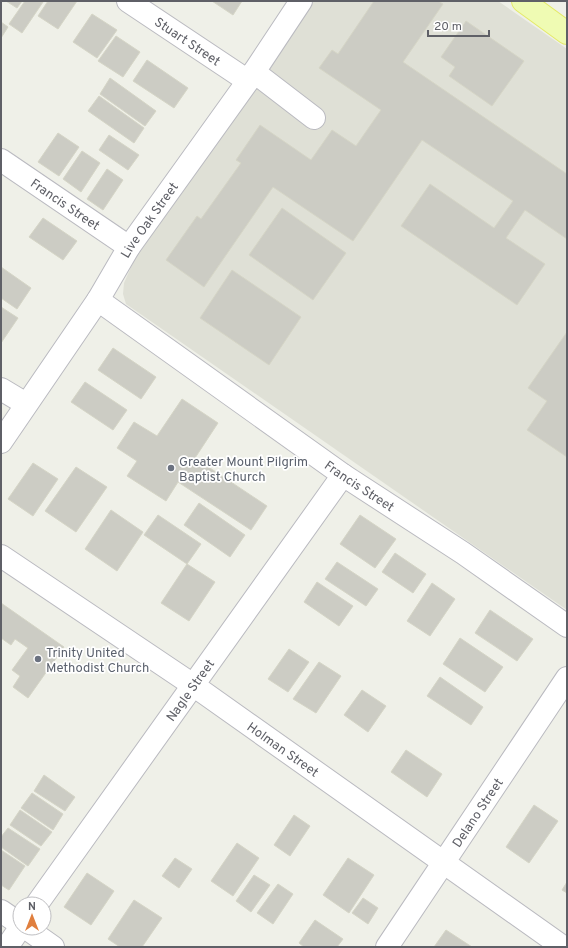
<svg xmlns="http://www.w3.org/2000/svg" width="568" height="948" viewBox="0 0 568 948" font-family="Overpass,sans-serif">
	<style>
		.education { fill: #dfe0d6 }
		.building { fill: #ccccc4; stroke: #d5d5c6 }
		.lines { fill: none; stroke-linecap: round; stroke-linejoin: round }
		.minor-casing { stroke: #babac0; stroke-width: 24 }
		.major-casing { stroke: #e4ea67; stroke-width: 24 }
		.minor { stroke: #fff; stroke-width: 22 }
		.major { stroke: #effbb3; stroke-width: 22 }
		.worship-dot { fill: #6b7280; stroke: #fff; stroke-width: 1.5 }
		.labels { text-anchor: middle; stroke-width: 3.5; stroke-linejoin: round; paint-order: stroke }
		.street-label { font-size: 13px; fill: #5f6067; stroke: #fff }
		.worship-label { font-size: 13px; fill: #5b616d; stroke: #fff; text-anchor: start }
	</style>
	<rect width="100%" height="100%" fill="#eff0e8"/>
	<polygon class="education" points="313,1 498,1 567,49 567,610 126,304 123,294 124,283 138,251"/>
	<g class="building">
		<polygon points="6,1 22,1 17,8"/>
		<polygon points="25,1 43,2 22,33 9,24"/>
		<polygon points="48,1 77,1 58,29 38,16"/>
		<polygon points="212,1 242,1 233,15"/>
		<polygon points="374,1 438,1 443,4 403,62 567,174 567,239 525,210 506,238 545,264 517,305 401,226 430,184 494,228 513,201 422,140 353,241 273,187 204,287 166,260 197,216 201,219 241,163 236,160 260,125 311,160 332,130 356,146 381,110 319,68 332,50 338,54"/>
		<polygon points="92,14 117,30 97,58 73,42"/>
		<polygon points="466,21 524,61 492,106 449,76 455,67 441,57"/>
		<polygon points="1,22 8,27 1,38"/>
		<polygon points="116,36 140,52 123,77 98,61"/>
		<polygon points="147,60 188,88 174,108 133,81"/>
		<polygon points="110,78 156,111 145,126 100,94"/>
		<polygon points="99,96 144,128 134,143 88,111"/>
		<polygon points="58,133 79,147 59,176 38,162"/>
		<polygon points="109,135 139,155 128,170 99,150"/>
		<polygon points="82,151 100,163 81,192 63,179"/>
		<polygon points="107,169 123,180 103,210 87,199"/>
		<polygon points="282,208 346,253 313,300 249,255"/>
		<polygon points="43,218 77,241 63,260 29,237"/>
		<polygon points="1,267 31,288 17,309 1,298"/>
		<polygon points="232,270 301,317 269,365 200,318"/>
		<polygon points="1,307 18,318 1,343"/>
		<polygon points="567,332 567,457 527,430 547,401 528,388"/>
		<polygon points="113,348 156,377 141,399 98,370"/>
		<polygon points="85,382 127,410 113,430 71,402"/>
		<polygon points="182,399 218,423 195,458 267,506 251,530 178,482 166,501 127,476 137,461 117,448 134,422 157,436"/>
		<polygon points="33,463 58,479 33,516 8,499"/>
		<polygon points="76,467 107,487 76,532 45,511"/>
		<polygon points="199,503 245,535 230,557 184,525"/>
		<polygon points="111,510 143,532 117,571 85,549"/>
		<polygon points="158,515 201,544 187,564 144,535"/>
		<polygon points="360,515 396,539 375,568 340,544"/>
		<polygon points="395,553 426,574 413,593 382,572"/>
		<polygon points="337,562 378,589 366,606 325,579"/>
		<polygon points="187,564 215,582 189,621 161,603"/>
		<polygon points="317,582 353,606 339,626 304,602"/>
		<polygon points="432,583 455,599 430,636 407,621"/>
		<polygon points="1,603 64,647 28,698 13,687 20,676 12,670 28,648 15,639 11,645 1,638"/>
		<polygon points="490,610 533,639 517,661 475,633"/>
		<polygon points="460,638 503,667 485,692 443,664"/>
		<polygon points="289,649 309,662 288,692 268,679"/>
		<polygon points="319,662 341,676 316,713 293,699"/>
		<polygon points="440,677 483,707 471,725 427,696"/>
		<polygon points="362,690 386,706 368,732 344,715"/>
		<polygon points="406,750 442,774 427,797 391,772"/>
		<polygon points="44,775 75,797 65,811 34,791"/>
		<polygon points="32,793 63,814 53,830 21,808"/>
		<polygon points="534,805 558,821 529,863 506,847"/>
		<polygon points="20,810 52,832 41,846 10,825"/>
		<polygon points="294,815 310,826 290,856 274,845"/>
		<polygon points="8,828 40,849 28,866 1,847 1,837"/>
		<polygon points="237,843 259,858 233,896 211,881"/>
		<polygon points="1,850 25,866 9,890 1,885"/>
		<polygon points="175,858 192,869 179,888 162,876"/>
		<polygon points="348,858 374,875 349,913 323,895"/>
		<polygon points="87,873 114,891 91,925 64,907"/>
		<polygon points="254,875 270,885 251,912 236,901"/>
		<polygon points="567,882 567,893 562,890"/>
		<polygon points="278,884 293,894 273,924 257,913"/>
		<polygon points="363,898 378,908 368,924 352,913"/>
		<polygon points="134,900 162,918 142,947 120,947 108,939"/>
		<polygon points="315,920 343,939 337,947 304,947 299,943"/>
		<polygon points="446,930 472,947 434,947"/>
	</g>
	<g class="lines">
		<defs>
			<g id="minor">
				<path id="s1" d="M 128,1 L 248,81"/>
				<polyline points="254,72 314,118"/>
				<path id="s2" d="M 1,160 L 129,247"/>
				<path id="s3" d="M 98,300 L 343,475 L 463,553 L 567,626"/>
				<polyline points="1,389 26,404"/>
				<path id="s4" d="M 1,442 L 98,300 L 129,247 L 248,81 L 301,1"/>
				<path id="s5" d="M 1,556 L 193,685 L 563,947"/>
				<path id="s6" d="M 37,904 L 343,475"/>
				<polyline points="1,911 20,924"/>
				<polyline points="26,928 53,947"/>
				<polyline points="7,947 20,928"/>
				<path id="s7" d="M 387,947 L 567,678"/>
			</g>
			<polyline id="major" points="523,1 567,33"/>
		</defs>
		<use href="#minor" class="minor-casing"/>
		<use href="#major" class="major-casing"/>
		<use href="#minor" class="minor"/>
		<use href="#major" class="major"/>
	</g>
	<g class="worship-dot">
		<circle cx="171" cy="468" r="4"/>
		<circle cx="38" cy="659" r="4"/>
	</g>
	<g class="labels">
		<g class="street-label">
			<text dy="5" stroke="none"><textPath href="#s1" startOffset="72">Stuart Street</textPath></text>
			<text dy="5" stroke="none"><textPath href="#s2" startOffset="78">Francis Street</textPath></text>
			<text dy="5" stroke="none"><textPath href="#s4" startOffset="267">Live Oak Street</textPath></text>
			<text dy="5" stroke="none"><textPath href="#s3" startOffset="321">Francis Street</textPath></text>
			<text dy="5" stroke="none"><textPath href="#s6" startOffset="263">Nagle Street</textPath></text>
			<text dy="5" stroke="none"><textPath href="#s5" startOffset="342">Holman Street</textPath></text>
			<text dy="5" stroke="none"><textPath href="#s7" startOffset="162">Delano Street</textPath></text>
		</g>
		<g class="worship-label">
			<text x="179" y="466">Greater Mount Pilgrim<tspan x="179" dy="15">Baptist Church</tspan></text>
			<text x="46" y="657">Trinity United<tspan x="46" dy="15">Methodist Church</tspan></text>
		</g>
	</g>
	<rect width="568" height="948" fill="none" stroke="#5f6067" stroke-width="4"/>
	<g transform="translate(32 916)"><circle r="19" fill="#ffffff" stroke="#bfbfc2"/>
	<path d="M0-3L7 15L0 10L-7 15Z" fill="#e07f3e"/>
	<text y="-6" font-size="11" font-weight="bold" text-anchor="middle" fill="#5f6067">N</text>
	</g>
	<path d="M428 30v6h61v-6" fill="none" stroke="#5f6067" stroke-width="2"/>
	<text x="434" y="30" font-size="12" fill="#5f6067" stroke="#ffffff" stroke-width="3" paint-order="stroke">20 m</text>
</svg>
